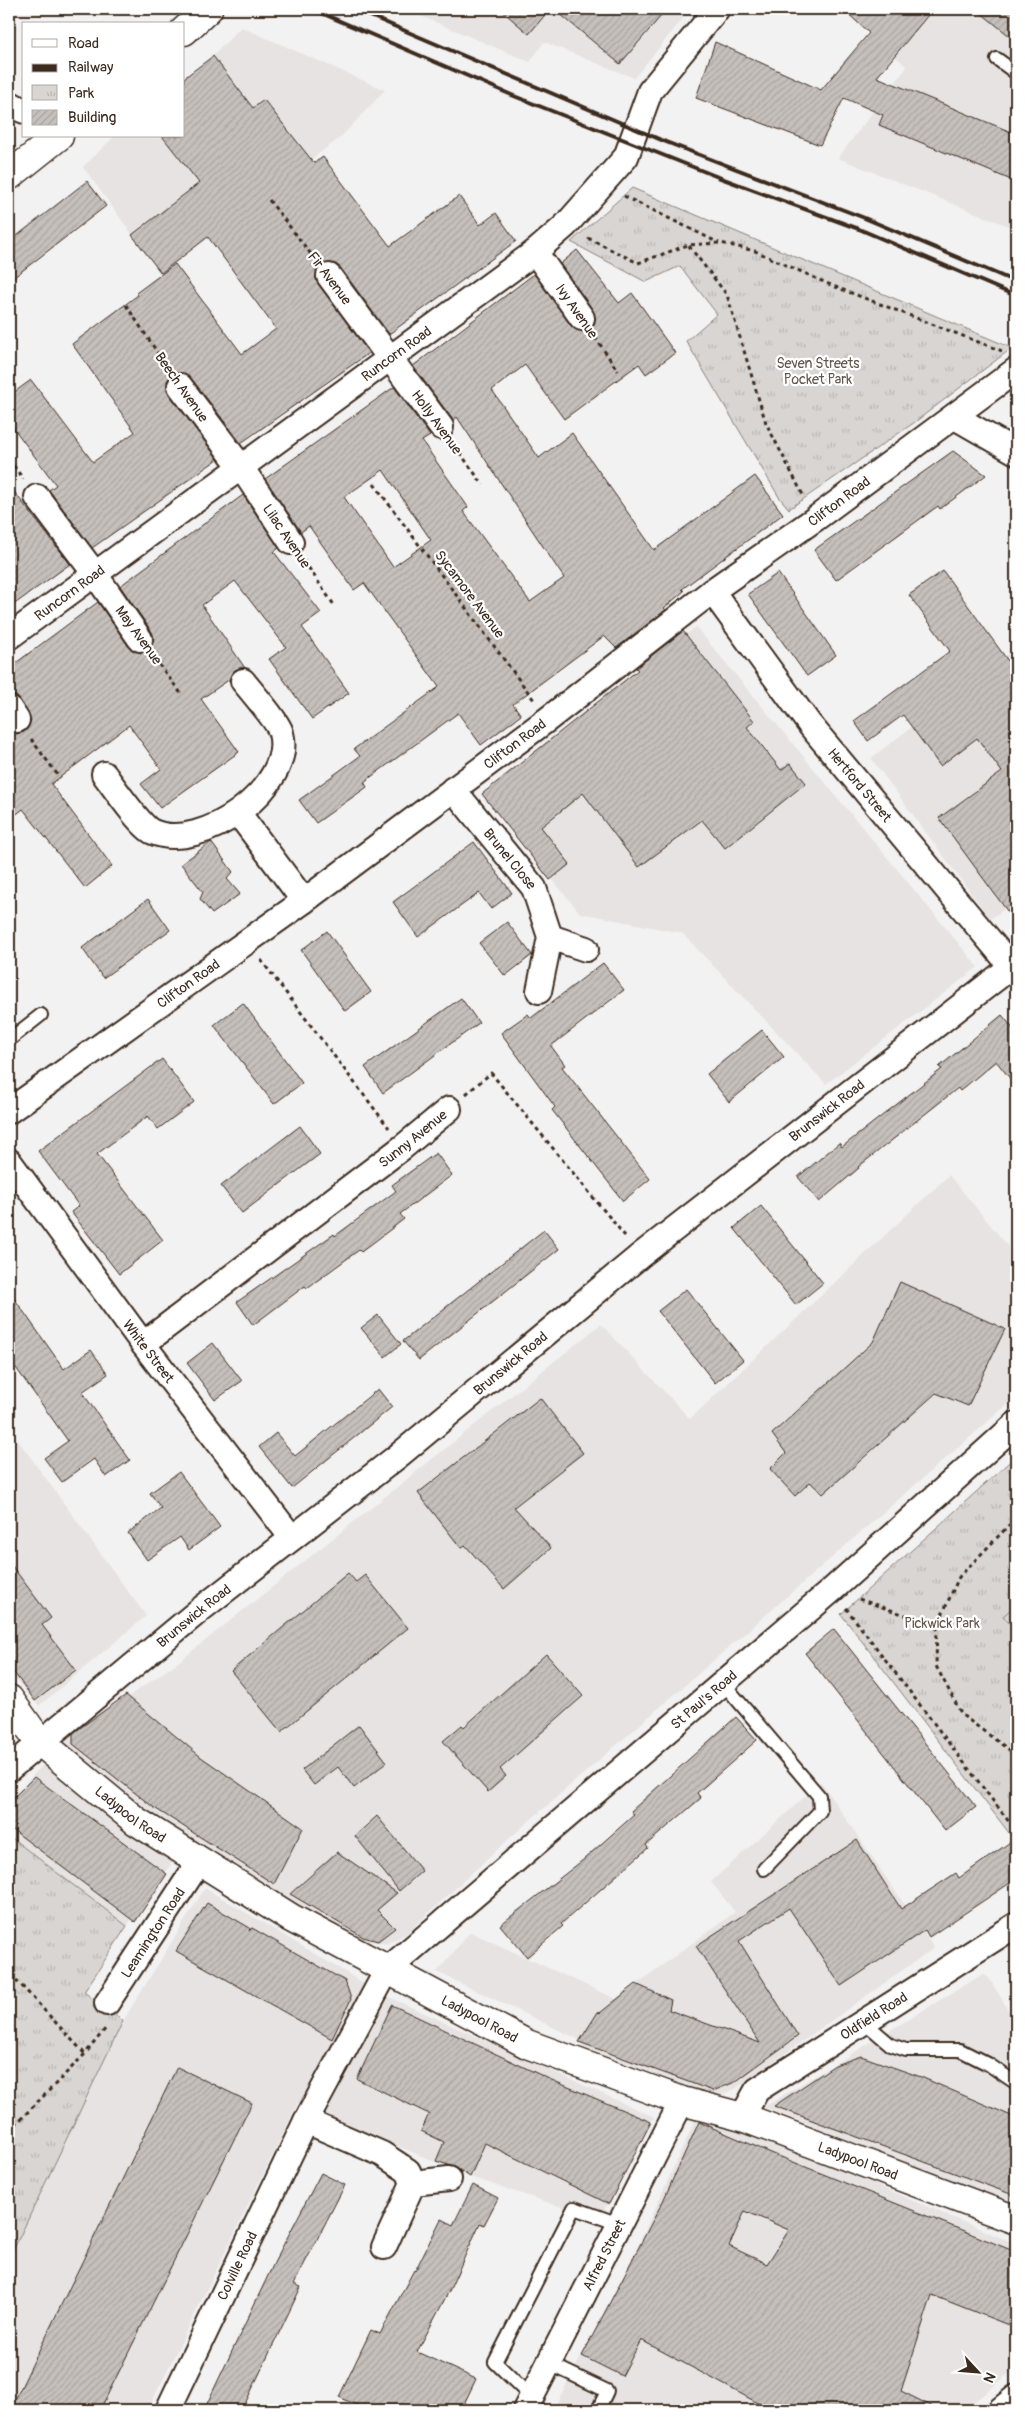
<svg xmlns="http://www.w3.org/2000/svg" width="1025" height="2419" viewBox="0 0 1025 2419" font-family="Pangolin,sans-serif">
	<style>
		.built { fill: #e6e3e2 }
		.park { fill: url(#park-tufts); stroke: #8a8078 }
		.pitch { fill: #d8d5d2; stroke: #8a8078 }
		.building { fill: url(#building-hatch); stroke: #3b2a1e; fill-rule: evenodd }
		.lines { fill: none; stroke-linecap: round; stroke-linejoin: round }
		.service-casing { stroke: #3b2a1e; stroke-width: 16 }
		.minor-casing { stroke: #3b2a1e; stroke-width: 28 }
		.tertiary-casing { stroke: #3b2a1e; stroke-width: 31 }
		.path { stroke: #3b2a1e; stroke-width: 3; stroke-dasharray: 4 4; stroke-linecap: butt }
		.service { stroke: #fff; stroke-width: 12 }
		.minor { stroke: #fff; stroke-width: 24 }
		.tertiary { stroke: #fff; stroke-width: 28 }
		.rail { stroke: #3b2a1e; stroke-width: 4 }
		.labels { text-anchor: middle; stroke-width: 4.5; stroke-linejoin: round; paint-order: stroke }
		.street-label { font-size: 14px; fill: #3b2a1e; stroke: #fff }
		.park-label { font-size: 14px; fill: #62554b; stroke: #fff }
	</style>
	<defs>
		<pattern id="park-tufts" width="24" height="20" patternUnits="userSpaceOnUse" patternTransform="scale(1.25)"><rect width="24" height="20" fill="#d8d5d2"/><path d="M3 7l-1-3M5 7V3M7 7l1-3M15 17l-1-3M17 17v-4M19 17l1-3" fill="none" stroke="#bab7b4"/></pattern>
		<pattern id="building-hatch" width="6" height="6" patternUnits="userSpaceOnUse" patternTransform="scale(1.25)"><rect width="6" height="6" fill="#c6c0bd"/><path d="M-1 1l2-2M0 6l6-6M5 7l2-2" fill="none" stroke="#aba5a2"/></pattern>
	</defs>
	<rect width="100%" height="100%" fill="#f3f2f2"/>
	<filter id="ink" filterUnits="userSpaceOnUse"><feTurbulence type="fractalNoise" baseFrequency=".02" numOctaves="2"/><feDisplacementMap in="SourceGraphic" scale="10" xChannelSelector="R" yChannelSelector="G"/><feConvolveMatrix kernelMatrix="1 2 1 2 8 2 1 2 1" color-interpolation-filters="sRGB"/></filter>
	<g filter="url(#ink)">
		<g class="built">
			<polygon points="404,9 691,9 634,78 544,42 530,62"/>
			<polygon points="843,9 1016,9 1016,229 838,158 907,67"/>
			<polygon points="241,27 385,90 340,138 159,271 83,167 115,136 184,136 184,78 213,56"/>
			<polygon points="696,627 978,967 826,1084 682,933 580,913 482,794"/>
			<polygon points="1016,648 1016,901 990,919 871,758"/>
			<polygon points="949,1175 1016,1256 1016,1397 512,1836 406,1934 386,1944 355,1938 188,1840 127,1926 9,1836 9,1801 66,1740 181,1660 601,1324 690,1419"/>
			<polygon points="9,1428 146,1616 39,1706 9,1672"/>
			<polygon points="821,1782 934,1948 735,2089 717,2097 582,2047 580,2040 437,1972 470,1932 616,1999 735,1912 711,1882"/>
			<polygon points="205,1888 380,1993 654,2117 599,2219 470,2177 298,2103 148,2410 9,2410 9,2259 123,2021"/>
			<polygon points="983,1974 989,1978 1016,2023 1016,2205 764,2107"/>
			<polygon points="697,2116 809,2157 1016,2244 1016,2368 964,2410 553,2410 632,2259"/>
		</g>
		<g class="park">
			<polygon points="632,188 1012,348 915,422 789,509 779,497 686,341 717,314 680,266 646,282 571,242"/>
			<polygon points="1016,1456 1016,1842 841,1614"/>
			<polygon points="9,1836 127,1926 84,1992 123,2021 9,2259"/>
		</g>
		<polygon class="pitch" points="1016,1605 1016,1631 1003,1616"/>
		<g class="building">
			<polygon points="500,9 550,9 529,34"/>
			<polygon points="554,9 667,9 620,64"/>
			<polygon points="843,9 933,9 877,77 1016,134 1016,182 879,125 883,115 844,98 820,145 696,98 715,42 821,90 869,33"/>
			<polygon points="976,9 1016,9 1016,41"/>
			<polygon points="213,56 253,108 264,100 314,163 323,157 390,246 459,196 480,225 496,213 516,241 389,334 340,267 334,263 321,265 316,271 318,284 369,353 241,443 191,378 185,373 172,375 167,381 169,394 218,459 92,548 49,490 56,485 9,422 9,396 31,380 93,462 135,432 72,344 138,295 136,293 175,264 242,354 276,329 208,237 161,273 132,235 199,183 162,136 184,136 184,78"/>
			<polygon points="87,181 106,206 9,281 9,242"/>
			<path d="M 577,250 L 619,303 L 632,293 L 675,353 L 646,374 L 639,364 L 564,419 L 525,365 L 492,390 L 539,458 L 572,433 L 654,550 L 755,476 L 783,514 L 682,589 L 684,591 L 664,608 L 666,610 L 616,648 L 604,636 L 513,704 L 521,715 L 481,745 L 458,713 L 364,782 L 367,787 L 316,823 L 299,800 L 360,756 L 354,749 L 439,687 L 364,583 L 354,590 L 309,526 L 301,532 L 265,479 L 394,387 L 430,436 L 422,441 L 468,507 L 463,511 L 530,602 L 564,578 L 457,417 L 453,420 L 413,366 L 534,274 L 571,326 L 583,332 L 590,329 L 595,323 L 593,310 L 560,264 ZM 383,470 L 431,540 L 393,567 L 344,497 Z"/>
			<polygon points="953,451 986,475 940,509 938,506 836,580 814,550"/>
			<polygon points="9,485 70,564 9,608"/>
			<polygon points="243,495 279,548 274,552 321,613 302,627 349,693 312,719 269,659 286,647 235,581 202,605 245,668 235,670 230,679 201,699 239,752 160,808 141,784 161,769 129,725 51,784 112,866 85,888 23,809 9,820 9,731 17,734 24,732 29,726 31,720 20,700 9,694 9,668 98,602 129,647 141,653 148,650 154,638 152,632 120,586"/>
			<polygon points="943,571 1016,672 1016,923 939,818 1002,772 977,738 940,766 903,715 868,741 854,721 950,651 909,595"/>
			<polygon points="778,573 836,655 807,676 748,594"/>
			<polygon points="683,631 754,721 747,727 781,770 790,763 806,783 725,848 702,820 639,867 583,793 541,827 570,864 550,880 482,794 638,670 636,668"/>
			<polygon points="211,842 233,872 227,879 240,894 212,914 200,899 203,892 181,864"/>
			<polygon points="474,842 512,893 491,909 479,893 418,937 393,902"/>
			<polygon points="148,899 170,930 103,978 82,948"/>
			<polygon points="507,922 532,955 505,976 479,943"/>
			<polygon points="327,931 371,992 345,1011 301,950"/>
			<polygon points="603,963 624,990 551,1046 565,1065 562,1067 650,1179 623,1201 552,1110 555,1107 501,1033 528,1014 531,1018"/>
			<polygon points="461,998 479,1023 383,1093 365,1067"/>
			<polygon points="243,1003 302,1083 274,1104 214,1025"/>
			<polygon points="1002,1015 1016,1032 1016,1086 996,1061 960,1091 958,1088 858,1167 859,1168 819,1202 798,1177 839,1143 842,1147 942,1069 939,1067"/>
			<polygon points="762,1030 784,1057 729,1102 707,1074"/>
			<polygon points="162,1059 194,1102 158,1129 148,1116 97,1154 163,1240 119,1274 71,1212 79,1206 38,1151"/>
			<polygon points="300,1126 320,1154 242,1213 221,1186"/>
			<polygon points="436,1153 452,1175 400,1214 404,1219 361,1252 359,1250 307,1288 305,1286 253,1325 237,1302 334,1234 335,1236 396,1191 392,1185"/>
			<polygon points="761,1206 823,1283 796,1305 734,1228"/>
			<polygon points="544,1230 559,1249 419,1360 403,1341"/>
			<polygon points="900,1282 1005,1329 968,1406 936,1393 823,1494 810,1482 795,1496 770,1469 786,1453 772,1434 873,1342"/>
			<polygon points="686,1289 743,1360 715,1383 658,1311"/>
			<polygon points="9,1291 64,1369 91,1350 108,1374 82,1392 130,1460 106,1477 94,1459 62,1482 44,1458 68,1441 9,1358"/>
			<polygon points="378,1315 401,1344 385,1357 361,1328"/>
			<polygon points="213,1343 242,1381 215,1400 187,1363"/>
			<polygon points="378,1389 392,1407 292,1488 259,1447 276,1433 295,1456"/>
			<polygon points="540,1398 583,1453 514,1507 551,1548 504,1589 465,1545 461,1548 418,1493"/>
			<polygon points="179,1472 220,1527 189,1550 180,1537 147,1560 128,1533 161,1508 150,1493"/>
			<polygon points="9,1562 51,1618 42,1625 76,1670 35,1701 9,1666"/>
			<polygon points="348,1573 356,1582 365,1575 408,1628 281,1732 231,1671"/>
			<polygon points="834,1629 976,1807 945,1831 805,1653"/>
			<polygon points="546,1654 583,1696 500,1769 506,1776 488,1792 443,1741 462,1725 464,1727"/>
			<polygon points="126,1695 201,1757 303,1828 274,1884 153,1807 73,1744 73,1733"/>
			<polygon points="736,1717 757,1740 697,1793 701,1798 646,1845 648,1848 561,1924 563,1926 527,1957 500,1925 583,1860 634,1815 631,1811"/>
			<polygon points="359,1725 387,1762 354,1788 338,1767 314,1785 302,1770"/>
			<polygon points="34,1777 167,1874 135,1922 9,1827 9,1802"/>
			<polygon points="377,1816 422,1871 399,1891 355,1836"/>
			<polygon points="1016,1838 1016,1879 929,1937 925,1930 841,1986 789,1908 739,1941 798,2036 735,2082 713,2091 579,2042 598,2012 600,2013 636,1984 671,2000 669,2010 760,2043 696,1946 857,1840 901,1909 956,1873 959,1878"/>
			<polygon points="337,1852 397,1893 377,1910 395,1928 378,1941 363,1937 290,1894"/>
			<polygon points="207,1903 250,1928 249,1931 252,1928 345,1981 351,1999 332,2039 176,1951"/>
			<polygon points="392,2005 547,2078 651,2122 609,2204 485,2143 470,2177 455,2167 436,2161 444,2142 421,2131 429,2114 357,2079"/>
			<polygon points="861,2056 921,2077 1016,2118 1016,2196 774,2106 835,2065"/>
			<polygon points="177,2067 252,2103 100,2410 10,2410"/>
			<path d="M 699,2122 L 771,2153 L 1016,2252 L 1016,2328 L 932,2295 L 901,2391 L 939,2410 L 771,2410 L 641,2340 L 622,2376 L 582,2356 L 663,2201 ZM 745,2211 L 789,2230 L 767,2264 L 729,2246 Z"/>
			<polygon points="321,2173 345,2185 294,2284 301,2287 242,2410 204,2410 275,2261"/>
			<polygon points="473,2185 498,2198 484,2225 480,2223 450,2289 417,2352 476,2379 461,2410 368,2410 339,2397 371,2330 380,2334 414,2270 415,2271 441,2219 453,2225"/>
		</g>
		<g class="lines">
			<defs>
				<g id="service">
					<polyline points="997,59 1016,73"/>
					<polyline points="9,1040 41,1015"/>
					<polyline points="723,1683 819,1796 820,1811 764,1869"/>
					<polyline points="863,2021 891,2045 906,2050 960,2050 988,2064 1016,2083"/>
					<polyline points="548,2363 607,2391 598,2410"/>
					<polyline points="531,2397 495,2362 574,2208 619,2224"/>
				</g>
				<g id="minor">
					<polyline points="9,103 24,111"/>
					<polyline points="535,252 582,318"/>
					<polyline points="329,276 441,427"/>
					<polyline points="180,386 241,467 291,542"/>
					<polyline points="955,417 1016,452"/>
					<polyline points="37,497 95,574 140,639"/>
					<path id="s1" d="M 712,591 L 810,725 L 1016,972"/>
					<path id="s2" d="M 9,637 L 535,252 L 565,226 L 626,157 L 650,91 L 717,9"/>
					<polyline points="9,708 17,720"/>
					<path d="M 104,774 C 113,786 141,827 153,832 C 201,853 295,787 281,733 C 279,723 251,691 243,681"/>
					<path id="s3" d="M 453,789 L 534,888 L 550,937 L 539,991"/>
					<polyline points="239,814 304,901"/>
					<polyline points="550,937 586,949"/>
					<path id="s4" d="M 9,1111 L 304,901 L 548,719 L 712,591 L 815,519 L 1016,370"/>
					<path id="s5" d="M 9,1161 L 143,1344 L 292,1538"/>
					<path id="s6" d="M 143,1344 L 403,1147 L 449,1109"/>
					<path id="s7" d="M 9,1769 L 201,1609 L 398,1456 L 641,1255 L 1016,963"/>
					<path id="s8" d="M 107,2003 L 199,1862"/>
					<path id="s9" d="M 742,2117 L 757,2090 L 1016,1925"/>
					<polyline points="306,2121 382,2154 408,2171 413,2183 384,2247"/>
					<polyline points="413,2183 449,2179"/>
					<path id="s10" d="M 168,2410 L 306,2121 L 387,1970 L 832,1590 L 1016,1424"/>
					<path id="s11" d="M 525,2410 L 682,2101"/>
					<polyline points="1000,2410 1016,2397"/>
				</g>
				<g id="tertiary">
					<polyline points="184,31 208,9"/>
					<polyline points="9,176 59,136"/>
					<path id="s12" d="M 9,1699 L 39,1741 L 136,1821 L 291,1918 L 527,2044 L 682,2101 L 742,2117 L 1016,2220"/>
				</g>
			</defs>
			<use href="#service" class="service-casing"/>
			<use href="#minor" class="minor-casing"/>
			<use href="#tertiary" class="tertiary-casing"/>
			<g class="path">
				<polyline points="624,196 719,243"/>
				<polyline points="269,200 314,258"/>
				<polyline points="588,238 638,263 688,245 721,243 755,251 833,286 1002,351"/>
				<polyline points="689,246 727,295 766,423 804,497"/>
				<polyline points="126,305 167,367"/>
				<polyline points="595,337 618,371"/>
				<polyline points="455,446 483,485"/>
				<polyline points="9,459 23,479"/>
				<polyline points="374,484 534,700"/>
				<polyline points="304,561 334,605"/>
				<polyline points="154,658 183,696"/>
				<polyline points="31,739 60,778"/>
				<polyline points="261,960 389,1128"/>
				<polyline points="466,1094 491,1073 625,1236"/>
				<polyline points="1016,1518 959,1577 937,1626 936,1666 962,1715 1016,1755"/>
				<polyline points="859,1599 937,1626"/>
				<polyline points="846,1608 1016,1831"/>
				<polyline points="9,1976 20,1984 85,2054"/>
				<polyline points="9,2131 85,2054 106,2028"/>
			</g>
			<use href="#service" class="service"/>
			<use href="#minor" class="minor"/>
			<use href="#tertiary" class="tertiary"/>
			<g class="rail">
				<polyline points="312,9 514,96 718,177 859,229 1016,296"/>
				<polyline points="354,9 666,142 862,217 1016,282"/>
			</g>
		</g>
	</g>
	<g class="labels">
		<g class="street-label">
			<text transform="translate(330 278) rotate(53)" y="5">Fir Avenue</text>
			<text transform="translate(577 311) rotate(55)" y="5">Ivy Avenue</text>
			<text dy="5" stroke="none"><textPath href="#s2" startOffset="480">Runcorn Road</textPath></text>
			<text transform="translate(182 387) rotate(55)" y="5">Beech Avenue</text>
			<text transform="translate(437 422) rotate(54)" y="5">Holly Avenue</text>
			<text dy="5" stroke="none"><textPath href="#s4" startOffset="1030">Clifton Road</textPath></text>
			<text transform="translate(287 536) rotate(56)" y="5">Lilac Avenue</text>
			<text dy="5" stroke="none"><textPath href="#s2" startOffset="75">Runcorn Road</textPath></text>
			<text transform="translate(470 594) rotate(53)" y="5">Sycamore Avenue</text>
			<text transform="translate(139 635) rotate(54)" y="5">May Avenue</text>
			<text dy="5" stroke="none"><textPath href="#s4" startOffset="625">Clifton Road</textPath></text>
			<text dy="5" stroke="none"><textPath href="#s1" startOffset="244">Hertford Street</textPath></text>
			<text dy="5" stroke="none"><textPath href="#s3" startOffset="90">Brunel Close</textPath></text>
			<text dy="5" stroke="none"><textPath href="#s4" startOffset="220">Clifton Road</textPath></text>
			<text dy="5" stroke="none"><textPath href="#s7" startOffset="1050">Brunswick Road</textPath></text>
			<text dy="5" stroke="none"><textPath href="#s6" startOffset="339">Sunny Avenue</textPath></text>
			<text dy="5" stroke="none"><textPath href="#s5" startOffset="236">White Street</textPath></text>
			<text dy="5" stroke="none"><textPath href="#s7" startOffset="645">Brunswick Road</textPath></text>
			<text dy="5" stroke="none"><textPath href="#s7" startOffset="240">Brunswick Road</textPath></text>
			<text dy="5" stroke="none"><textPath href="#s10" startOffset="908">St Paul's Road</textPath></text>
			<text dy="5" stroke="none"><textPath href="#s12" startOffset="169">Ladypool Road</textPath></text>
			<text dy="5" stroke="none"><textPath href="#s8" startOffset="84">Leamington Road</textPath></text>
			<text dy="5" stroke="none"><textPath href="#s9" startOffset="169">Oldfield Road</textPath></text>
			<text dy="5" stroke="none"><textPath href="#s12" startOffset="574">Ladypool Road</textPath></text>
			<text dy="5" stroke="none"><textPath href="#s12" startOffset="979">Ladypool Road</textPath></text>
			<text dy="5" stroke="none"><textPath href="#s11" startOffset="174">Alfred Street</textPath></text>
			<text dy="5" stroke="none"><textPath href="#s10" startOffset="160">Colville Road</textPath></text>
		</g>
		<g class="park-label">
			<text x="818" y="368">Seven Streets<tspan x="818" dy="16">Pocket Park</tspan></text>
			<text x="942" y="1628">Pickwick Park</text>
		</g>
	</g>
	<rect width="1025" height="2419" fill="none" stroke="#fff" stroke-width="30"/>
	<rect x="15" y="15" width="995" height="2389" fill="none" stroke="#3b2a1e" stroke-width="2" filter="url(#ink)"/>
	<rect x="22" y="22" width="162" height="115" fill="#ffffff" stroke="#b1aaa5"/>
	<rect x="32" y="39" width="25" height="8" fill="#ffffff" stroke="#b1aaa5"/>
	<text x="68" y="48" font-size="15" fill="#3b2a1e">Road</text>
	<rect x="32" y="64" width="25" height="8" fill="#3b2a1e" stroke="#b1aaa5"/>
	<text x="68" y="72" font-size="15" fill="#3b2a1e">Railway</text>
	<rect x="32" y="85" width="25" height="15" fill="url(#park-tufts)" stroke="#b1aaa5"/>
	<text x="68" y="98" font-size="15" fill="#3b2a1e">Park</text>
	<rect x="32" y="110" width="25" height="15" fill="url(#building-hatch)" stroke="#b1aaa5"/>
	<text x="68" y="122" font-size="15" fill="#3b2a1e">Building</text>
	<g transform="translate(978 2372) rotate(116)" stroke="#ffffff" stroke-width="4" paint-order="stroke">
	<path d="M0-4L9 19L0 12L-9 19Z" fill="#3b2a1e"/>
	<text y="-8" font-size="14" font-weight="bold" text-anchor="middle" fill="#3b2a1e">N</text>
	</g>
</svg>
